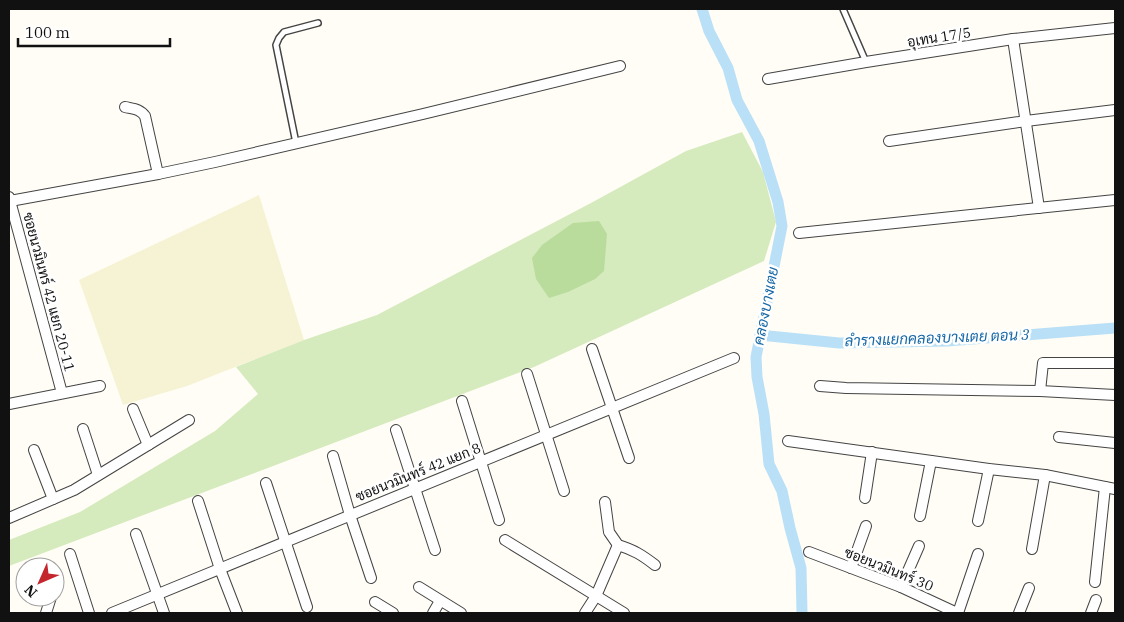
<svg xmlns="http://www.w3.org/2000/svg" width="1124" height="622" viewBox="0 0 1124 622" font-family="'IBM Plex Serif',Sarabun,serif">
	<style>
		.farmland { fill: #f6f3d4 }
		.green { fill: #d5ebbd }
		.forest { fill: #b9dc9c }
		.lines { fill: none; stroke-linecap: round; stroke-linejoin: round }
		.canal { stroke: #b9e0f7; stroke-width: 11 }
		.lane-casing { stroke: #444; stroke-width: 8 }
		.street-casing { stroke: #444; stroke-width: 12 }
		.lane { stroke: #fff; stroke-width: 5 }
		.street { stroke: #fff; stroke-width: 10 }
		.labels { text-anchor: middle; stroke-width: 5; stroke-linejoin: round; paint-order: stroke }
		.street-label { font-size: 14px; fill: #111; stroke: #fff }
		.water-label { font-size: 15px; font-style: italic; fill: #1768a6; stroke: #fff }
	</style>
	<rect width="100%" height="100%" fill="#fffdf5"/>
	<polygon class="farmland" points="259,195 304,340 187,386 123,405 79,280"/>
	<polygon class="green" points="742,132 763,172 776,222 764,261 534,367 9,566 9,540 80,512 215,431 258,394 236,367 304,340 377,315 591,203 686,151"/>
	<polygon class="forest" points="599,221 607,234 604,271 595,279 568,292 549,298 536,279 532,258 542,245 573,223"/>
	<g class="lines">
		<g class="canal">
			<polyline points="702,9 709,31 728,68 737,100 759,141 778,202 782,226 756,357 757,377 764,414 769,464 782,491 790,528 801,568 802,613"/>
			<polyline points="760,335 839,343 947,341 1115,328"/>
		</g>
		<defs>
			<g id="lane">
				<polyline points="843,9 866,62"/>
				<polyline points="296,143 276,45 279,38 284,32 318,23"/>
			</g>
			<g id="street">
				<polyline points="1013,39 1039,208"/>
				<polyline points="768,79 866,62 1013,39 1115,28"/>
				<path d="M 125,107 C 134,109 140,109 145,116 L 158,174"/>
				<polyline points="889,141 1026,121 1115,110"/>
				<polyline points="9,197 62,393"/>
				<polyline points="10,201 158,174 215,162 423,114 620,66"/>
				<polyline points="799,233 1115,200"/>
				<polyline points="592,349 629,458"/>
				<polyline points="527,374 564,491"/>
				<polyline points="820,386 846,388 1040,391 1115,395"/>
				<polyline points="1040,391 1043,363 1115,363"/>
				<polyline points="462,401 499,520"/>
				<polyline points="9,404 100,386"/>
				<polyline points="133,409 148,445"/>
				<polyline points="83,429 98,475"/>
				<polyline points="396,430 435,550"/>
				<polyline points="1059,437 1115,443"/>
				<polyline points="788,441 989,469 1045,475 1115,489"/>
				<polyline points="34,450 53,499"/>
				<polyline points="333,456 350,515 371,578"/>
				<polyline points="266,483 307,607"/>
				<polyline points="865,498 872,452"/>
				<polyline points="198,501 220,569 237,613"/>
				<path d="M 605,502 L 609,532 L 618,545 C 634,550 642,555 655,565"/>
				<polyline points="920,516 931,461"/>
				<polyline points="9,518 74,490 189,420"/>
				<polyline points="978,521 989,469"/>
				<polyline points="136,534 164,613"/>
				<polyline points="505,540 624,613"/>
				<polyline points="1032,549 1045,475"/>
				<polyline points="809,552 901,587 957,613"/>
				<polyline points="70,554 89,613"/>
				<polyline points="851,568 866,526"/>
				<polyline points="1095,582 1105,487"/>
				<polyline points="419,587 461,613"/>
				<polyline points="901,587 919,546"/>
				<polyline points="375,602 393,613"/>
				<polyline points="46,613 51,597"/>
				<polyline points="112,613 734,358"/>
				<polyline points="433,613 440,601"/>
				<polyline points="585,613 596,596 618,545"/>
				<polyline points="958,613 978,554"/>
				<polyline points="1019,613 1029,588"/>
				<polyline points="1091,613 1096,600"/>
			</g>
		</defs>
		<use href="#lane" class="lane-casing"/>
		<use href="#street" class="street-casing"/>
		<use href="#lane" class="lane"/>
		<use href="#street" class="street"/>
	</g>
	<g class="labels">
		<g class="street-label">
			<text transform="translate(939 37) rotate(-9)" y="5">อุเทน 17/5</text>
			<text transform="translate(49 292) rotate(75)" y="5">ซอยนวมินทร์ 42 แยก 20-11</text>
			<text transform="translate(418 472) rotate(-22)" y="5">ซอยนวมินทร์ 42 แยก 8</text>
			<text transform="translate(889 569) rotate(22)" y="5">ซอยนวมินทร์ 30</text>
		</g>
		<g class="water-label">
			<text transform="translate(766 306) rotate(-79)" y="5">คลองบางเตย</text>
			<text transform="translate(937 338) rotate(-2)" y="5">ลำรางแยกคลองบางเตย ตอน 3</text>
		</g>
	</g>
	<rect width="1124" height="622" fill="none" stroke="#111111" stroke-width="20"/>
	<g transform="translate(40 582) rotate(225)"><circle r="24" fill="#ffffff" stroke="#a0a0a0"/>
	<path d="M0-4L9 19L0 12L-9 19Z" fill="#c4262e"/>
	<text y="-8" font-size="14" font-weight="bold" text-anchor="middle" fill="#111111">N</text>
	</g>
	<path d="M18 38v8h152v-8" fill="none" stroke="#111111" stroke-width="2.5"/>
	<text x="25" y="38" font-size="15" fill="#111111" stroke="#ffffff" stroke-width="4" paint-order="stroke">100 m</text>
</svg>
